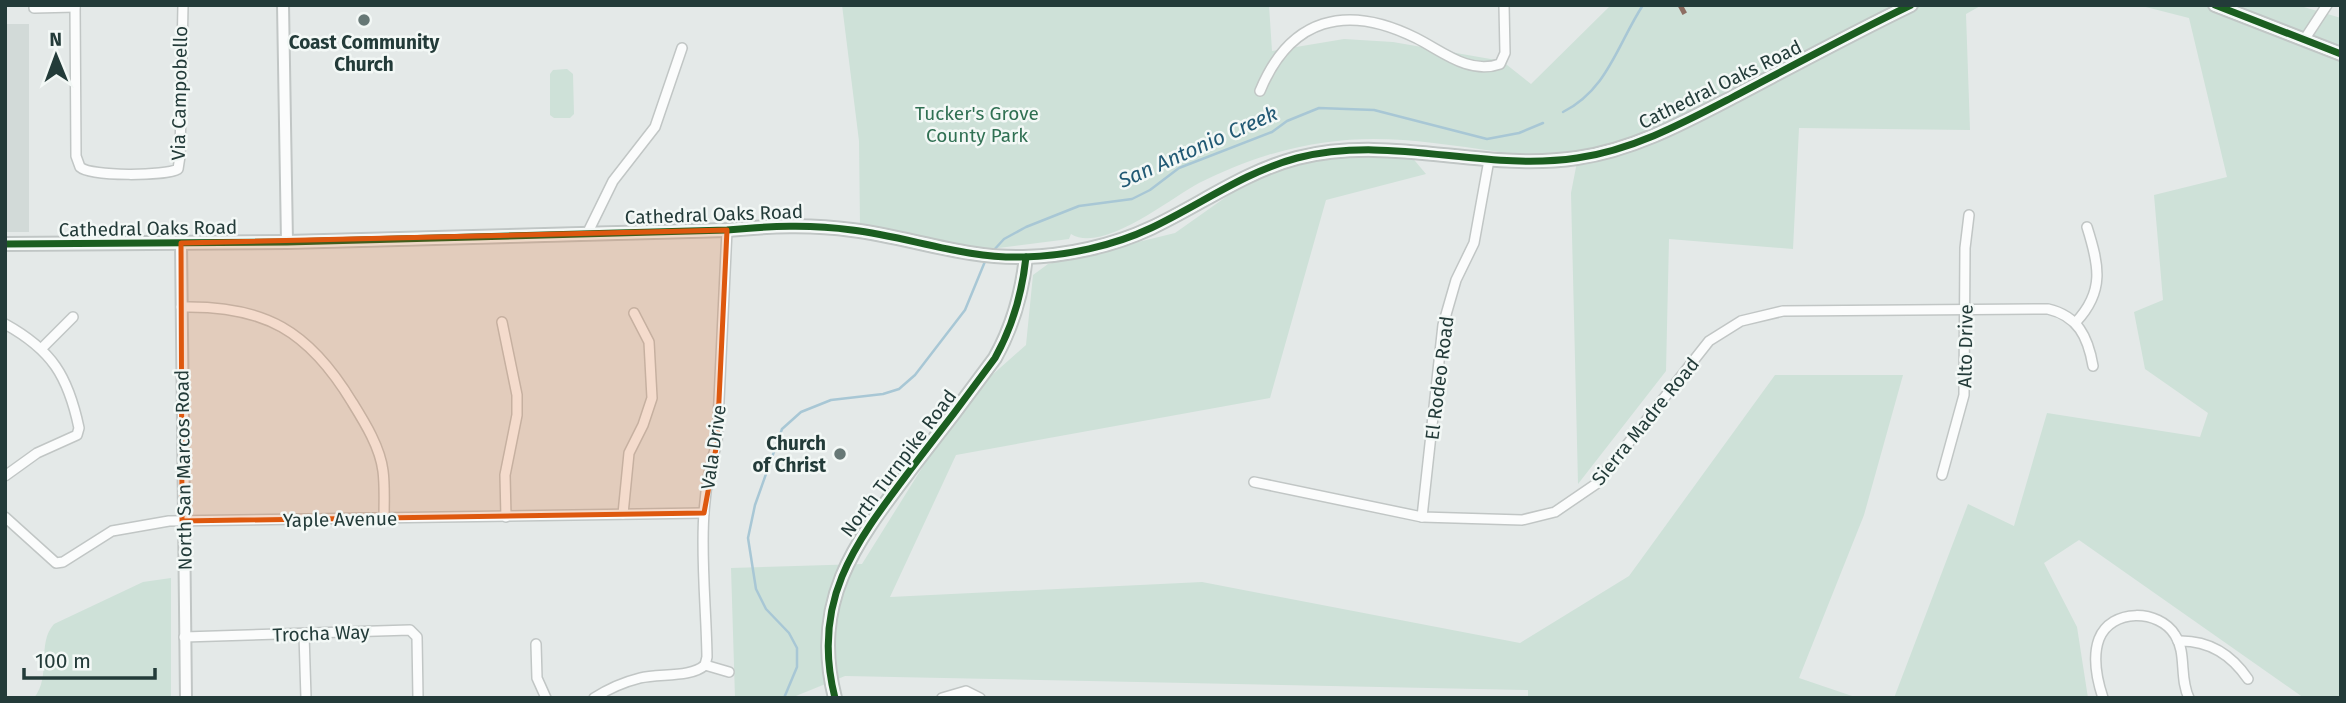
<svg xmlns="http://www.w3.org/2000/svg" width="2346" height="703" viewBox="0 0 2346 703" font-family="'Fira Sans',sans-serif">
	<style>
		.built { fill: #d2dad8 }
		.green { fill: #cee1d8 }
		.lines { fill: none; stroke-linecap: round; stroke-linejoin: round }
		.stream { stroke: #a8c7d5; stroke-width: 2.5 }
		.minor-casing { stroke: #c1c6c5; stroke-width: 12 }
		.tertiary-casing { stroke: #c1c6c5; stroke-width: 14 }
		.secondary-casing { stroke: #c0c6c5; stroke-width: 16 }
		.minor { stroke: #fbfcfc; stroke-width: 9 }
		.tertiary { stroke: #fbfcfc; stroke-width: 10 }
		.secondary { stroke: #fbfcfc; stroke-width: 12 }
		.quiet { stroke: #8d6e63; stroke-width: 5; stroke-dasharray: 10 5; stroke-linecap: butt }
		.cycleway-casing { stroke: #f3f8f6; stroke-width: 11 }
		.cycleway { stroke: #1b5e20; stroke-width: 7 }
		.marked { fill: #de580e; fill-opacity: 0.2; stroke: #de580e; stroke-width: 5; stroke-linejoin: round }
		.poi-dot { fill: #677876; stroke: #f3f8f6; stroke-width: 2.5 }
		.labels { text-anchor: middle; stroke-width: 5; stroke-linejoin: round; paint-order: stroke }
		.poi-label { font-size: 19px; font-weight: bold; fill: #233b39; stroke: #f3f8f6 }
		.street-label { font-size: 19px; fill: #233b39; stroke: #f3f8f6 }
		.park-label { font-size: 19px; fill: #307053; stroke: #f3f8f6 }
		.water-label { font-size: 21px; font-style: italic; fill: #215974; stroke: #f3f8f6 }
	</style>
	<rect width="100%" height="100%" fill="#e4e9e8"/>
	<rect class="built" x="5" y="24" width="24" height="208"/>
	<g class="green">
		<path d="M 842,5 L 1269,5 L 1272,51 L 1344,39 L 1393,42 L 1502,61 L 1531,84 L 1611,5 L 1982,5 L 1966,14 L 1970,130 L 1799,128 L 1793,249 L 1669,239 L 1666,371 L 1578,484 L 1571,193 L 1577,162 C 1565,163 1546,168 1535,165 C 1522,161 1514,154 1500,152 C 1412,140 1357,129 1268,155 C 1245,162 1221,172 1199,183 C 1171,198 1102,254 1071,234 L 1069,239 L 983,250 L 860,226 L 859,141 Z"/>
		<polygon points="2138,5 2297,5 2341,18 2341,698 2304,698 2079,540 2044,563 2077,627 2088,698 1894,698 1968,504 2014,526 2047,413 2200,437 2208,413 2145,369 2134,312 2163,300 2154,195 2227,177 2189,18"/>
		<polygon points="567,69 573,74 574,114 570,118 554,118 550,115 550,74 553,70"/>
		<polygon points="1405,149 1426,174 1326,200 1270,398 956,455 890,597 1202,582 1520,643 1629,576 1775,375 1903,375 1864,515 1799,678 1858,698 1528,698 1528,690 845,676 791,698 735,698 731,568 862,564 965,399 1026,345 1033,275 1048,264 1175,233 1267,168"/>
		<path d="M 171,578 L 171,698 L 34,698 C 52,676 36,644 54,624 L 143,582 Z"/>
	</g>
	<g class="lines">
		<g class="stream">
			<path d="M 1563,112 C 1608,89 1617,45 1643,5"/>
			<polyline points="993,251 1004,239 1026,227 1079,206 1132,199 1150,190 1179,168 1272,132 1287,121 1319,108 1374,110 1487,139 1519,133 1543,123"/>
			<polyline points="784,698 797,667 797,648 789,633 766,609 756,589 748,538 755,505 782,429 801,412 831,400 883,394 899,389 915,375 965,310 986,259"/>
		</g>
		<defs>
			<g id="minor">
				<path d="M 75,5 L 76,156 L 80,167 C 91,177 166,176 178,169 L 180,156 L 183,5"/>
				<polyline points="34,8 75,7"/>
				<polyline points="2304,40 2327,5"/>
				<path d="M 1260,91 C 1290,18 1346,3 1416,38 C 1442,51 1469,75 1500,64 L 1505,53 L 1504,5"/>
				<polyline points="587,234 613,181 655,127 682,48"/>
				<path d="M 181,307 C 265,305 309,331 352,402 C 365,423 380,447 383,471 C 385,486 384,503 384,519"/>
				<polyline points="502,322 517,395 517,415 505,475 506,517"/>
				<path d="M 2076,322 C 2105,291 2099,265 2087,227"/>
				<path d="M 5,324 C 52,350 68,376 79,428 L 77,435 L 37,453 L 5,476"/>
				<polyline points="42,348 73,317"/>
				<polyline points="1942,475 1964,395 1965,248 1969,215"/>
				<path d="M 1254,482 L 1422,517 L 1522,520 L 1555,512 L 1596,484 L 1709,341 L 1741,321 L 1783,311 L 2048,309 C 2078,316 2088,337 2093,366"/>
				<polyline points="623,514 629,453 643,425 652,398 649,342 634,313"/>
				<polyline points="5,517 56,563 63,562 112,531 169,521 704,513"/>
				<polyline points="1422,517 1443,325 1456,280 1474,243 1489,160"/>
				<polyline points="304,634 306,698"/>
				<polyline points="184,637 410,630 417,637 418,698"/>
				<path d="M 2178,641 C 2209,640 2231,654 2248,679"/>
				<polyline points="536,644 537,678 546,698"/>
				<path d="M 705,665 L 707,657 C 706,587 694,510 717,443 L 727,230"/>
				<polyline points="705,665 729,672"/>
				<path d="M 594,698 C 608,689 624,682 640,678 C 659,673 691,678 705,665"/>
				<polyline points="942,698 966,691 980,698"/>
				<path d="M 2103,698 C 2097,680 2092,658 2099,639 C 2111,608 2159,609 2175,635 C 2187,653 2179,678 2189,698"/>
			</g>
			<g id="tertiary">
				<polyline points="283,5 287,242"/>
				<polyline points="181,243 186,698"/>
			</g>
			<g id="secondary">
				<polyline points="2215,5 2341,54"/>
				<path d="M 5,244 L 287,242 L 727,230 C 770,226 810,224 852,230 C 910,237 965,259 1024,257 C 1066,256 1113,246 1151,228 C 1200,205 1244,172 1297,158 C 1392,134 1482,172 1577,158 C 1633,150 1683,123 1733,97 C 1792,66 1851,34 1911,5"/>
				<path d="M 835,698 C 810,600 856,542 911,469 C 940,432 968,395 995,358 C 1013,326 1022,294 1026,257"/>
			</g>
		</defs>
		<use href="#minor" class="minor-casing"/>
		<use href="#tertiary" class="tertiary-casing"/>
		<use href="#secondary" class="secondary-casing"/>
		<use href="#minor" class="minor"/>
		<use href="#tertiary" class="tertiary"/>
		<use href="#secondary" class="secondary"/>
		<polyline class="quiet" points="1680,5 1687,18"/>
		<defs>
			<g id="cycleway">
				<polyline points="2215,5 2341,54"/>
				<path d="M 5,244 L 287,242 L 727,230 C 770,226 810,224 852,230 C 910,237 965,259 1024,257 C 1066,256 1113,246 1151,228 C 1200,205 1244,172 1297,158 C 1392,134 1482,172 1577,158 C 1633,150 1683,123 1733,97 C 1792,66 1851,34 1911,5"/>
				<path d="M 835,698 C 810,600 856,542 911,469 C 940,432 968,395 995,358 C 1013,326 1022,294 1026,257"/>
			</g>
		</defs>
		<use href="#cycleway" class="cycleway-casing"/>
		<use href="#cycleway" class="cycleway"/>
	</g>
	<path class="marked" d="M 727,230 L 717,443 L 704,513 L 182,521 L 181,243 Z"/>
	<g class="poi-dot">
		<circle cx="364" cy="20" r="7"/>
		<circle cx="840" cy="454" r="7"/>
	</g>
	<g class="labels">
		<g class="poi-label">
			<text x="364" y="49">Coast Community<tspan x="364" dy="22">Church</tspan></text>
			<text x="826" y="450" text-anchor="end">Church<tspan x="826" dy="22">of Christ</tspan></text>
		</g>
		<g class="street-label">
			<text transform="translate(1720 84) rotate(-26)" y="7">Cathedral Oaks Road</text>
			<text transform="translate(179 93) rotate(-89)" y="7">Via Campobello</text>
			<text transform="translate(714 214) rotate(-2)" y="7">Cathedral Oaks Road</text>
			<text transform="translate(148 228) rotate(-1)" y="7">Cathedral Oaks Road</text>
			<text transform="translate(1965 346) rotate(-89)" y="7">Alto Drive</text>
			<text transform="translate(1439 378) rotate(-83)" y="7">El Rodeo Road</text>
			<text transform="translate(1645 421) rotate(-51)" y="7">Sierra Madre Road</text>
			<text transform="translate(713 447) rotate(-82)" y="7">Vala Drive</text>
			<text transform="translate(898 463) rotate(-53)" y="7">North Turnpike Road</text>
			<text transform="translate(183 470) rotate(-91)" y="7">North San Marcos Road</text>
			<text transform="translate(340 519) rotate(-1)" y="7">Yaple Avenue</text>
			<text transform="translate(321 633) rotate(-2)" y="7">Trocha Way</text>
		</g>
		<g class="park-label">
			<text x="977" y="120">Tucker's Grove<tspan x="977" dy="22">County Park</tspan></text>
		</g>
		<g class="water-label">
			<text transform="translate(1198 147) rotate(-24)" y="7">San Antonio Creek</text>
		</g>
	</g>
	<rect width="2346" height="703" fill="none" stroke="#233b39" stroke-width="14"/>
	<g transform="translate(56 56) rotate(359)" stroke="#f3f8f6" stroke-width="5" paint-order="stroke">
	<path d="M0-5L12 26L0 18L-12 26Z" fill="#233b39"/>
	<text y="-10" font-size="19" font-weight="bold" text-anchor="middle" fill="#233b39">N</text>
	</g>
	<path d="M24 668v10h131v-10" fill="none" stroke="#233b39" stroke-width="3.5"/>
	<text x="35" y="668" font-size="21" fill="#233b39" stroke="#f3f8f6" stroke-width="5" paint-order="stroke">100 m</text>
</svg>
